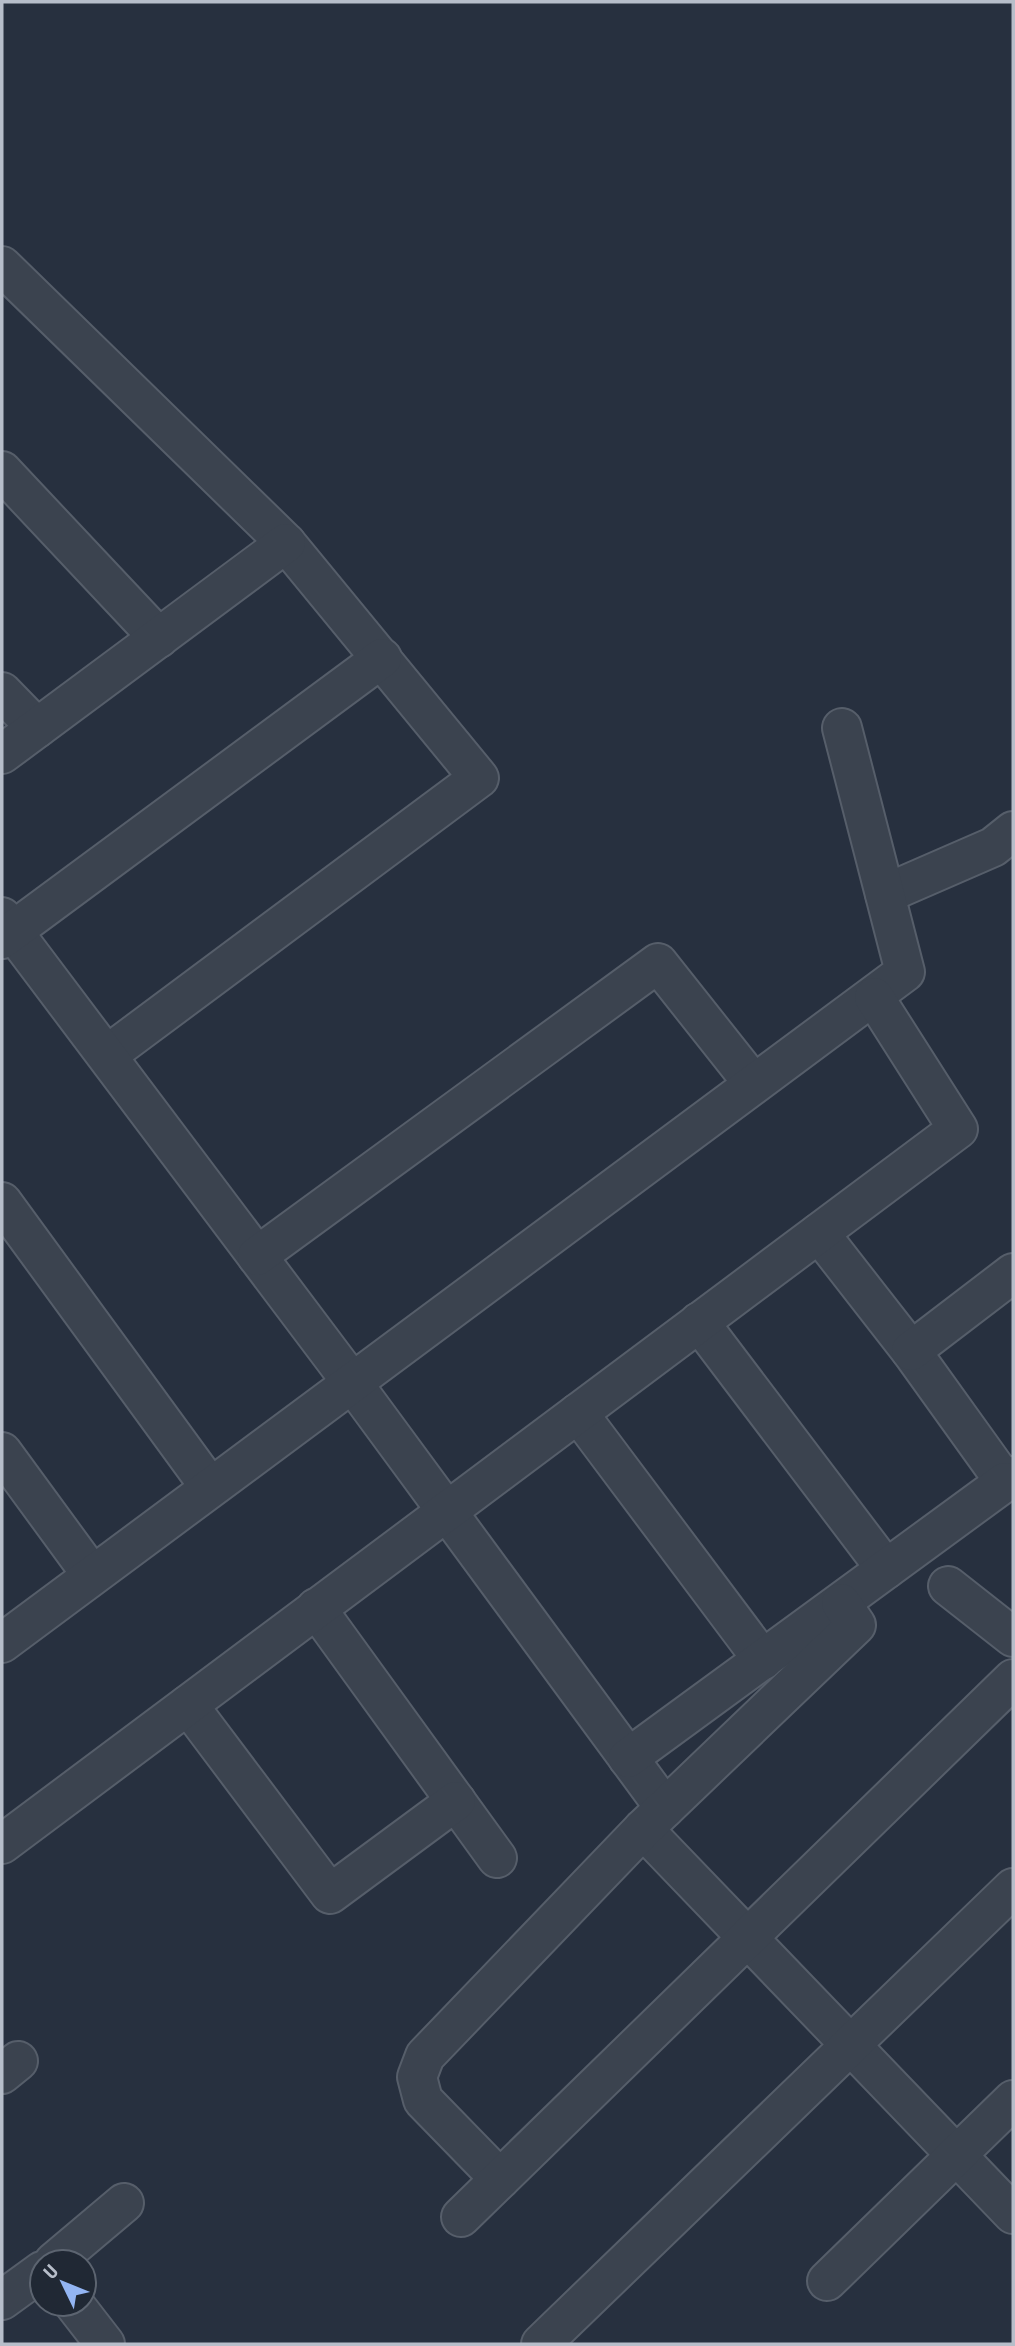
<svg xmlns="http://www.w3.org/2000/svg" width="1015" height="2346" viewBox="0 0 1015 2346" font-family="'Roboto Condensed',sans-serif">
	<style>
		.lines { fill: none; stroke-linecap: round; stroke-linejoin: round }
		.minor-casing { stroke: #565e6a; stroke-width: 42 }
		.minor { stroke: #3b434f; stroke-width: 38 }
	</style>
	<rect width="100%" height="100%" fill="#27303f"/>
	<g class="lines">
		<defs>
			<g id="minor">
				<polyline points="2,266 286,543 479,778 107,1055"/>
				<polyline points="2,471 159,638"/>
				<polyline points="2,692 37,728"/>
				<polyline points="2,754 286,543"/>
				<polyline points="885,894 993,847 1013,831"/>
				<polyline points="2,917 351,1381 665,1808"/>
				<polyline points="2,939 382,658"/>
				<polyline points="2,1202 210,1487"/>
				<polyline points="819,1233 911,1351 1005,1482 1013,1476"/>
				<polyline points="257,1256 658,963 753,1083"/>
				<polyline points="699,1322 886,1569"/>
				<polyline points="911,1351 1013,1273"/>
				<polyline points="578,1413 763,1660"/>
				<polyline points="2,1452 92,1575"/>
				<polyline points="948,1586 1013,1637"/>
				<polyline points="316,1608 497,1858"/>
				<polyline points="2,1643 905,972 842,728"/>
				<polyline points="188,1705 330,1894 456,1801"/>
				<polyline points="628,1758 1005,1482"/>
				<polyline points="643,1829 1013,2214"/>
				<polyline points="2,1844 958,1129 874,997"/>
				<polyline points="2,2074 18,2061"/>
				<polyline points="500,2179 423,2100 417,2077 425,2056 643,1829 856,1625 841,1603"/>
				<polyline points="461,2217 1013,1679"/>
				<polyline points="54,2262 124,2203"/>
				<polyline points="827,2281 1013,2100"/>
				<polyline points="2,2300 42,2271"/>
				<polyline points="74,2304 105,2344"/>
				<polyline points="541,2344 1013,1888"/>
			</g>
		</defs>
		<use href="#minor" class="minor-casing"/>
		<use href="#minor" class="minor"/>
	</g>
	<rect width="1015" height="2346" fill="none" stroke="#b7beca" stroke-width="7"/>
	<g transform="translate(63 2283) rotate(313)"><circle r="33" fill="#202834" stroke="#5c6470" stroke-width="2"/>
	<path d="M0-5L12 26L0 18L-12 26Z" fill="#93b5f3"/>
	<text y="-10" font-size="19" font-weight="bold" text-anchor="middle" fill="#b7beca">U</text>
	</g>
</svg>
